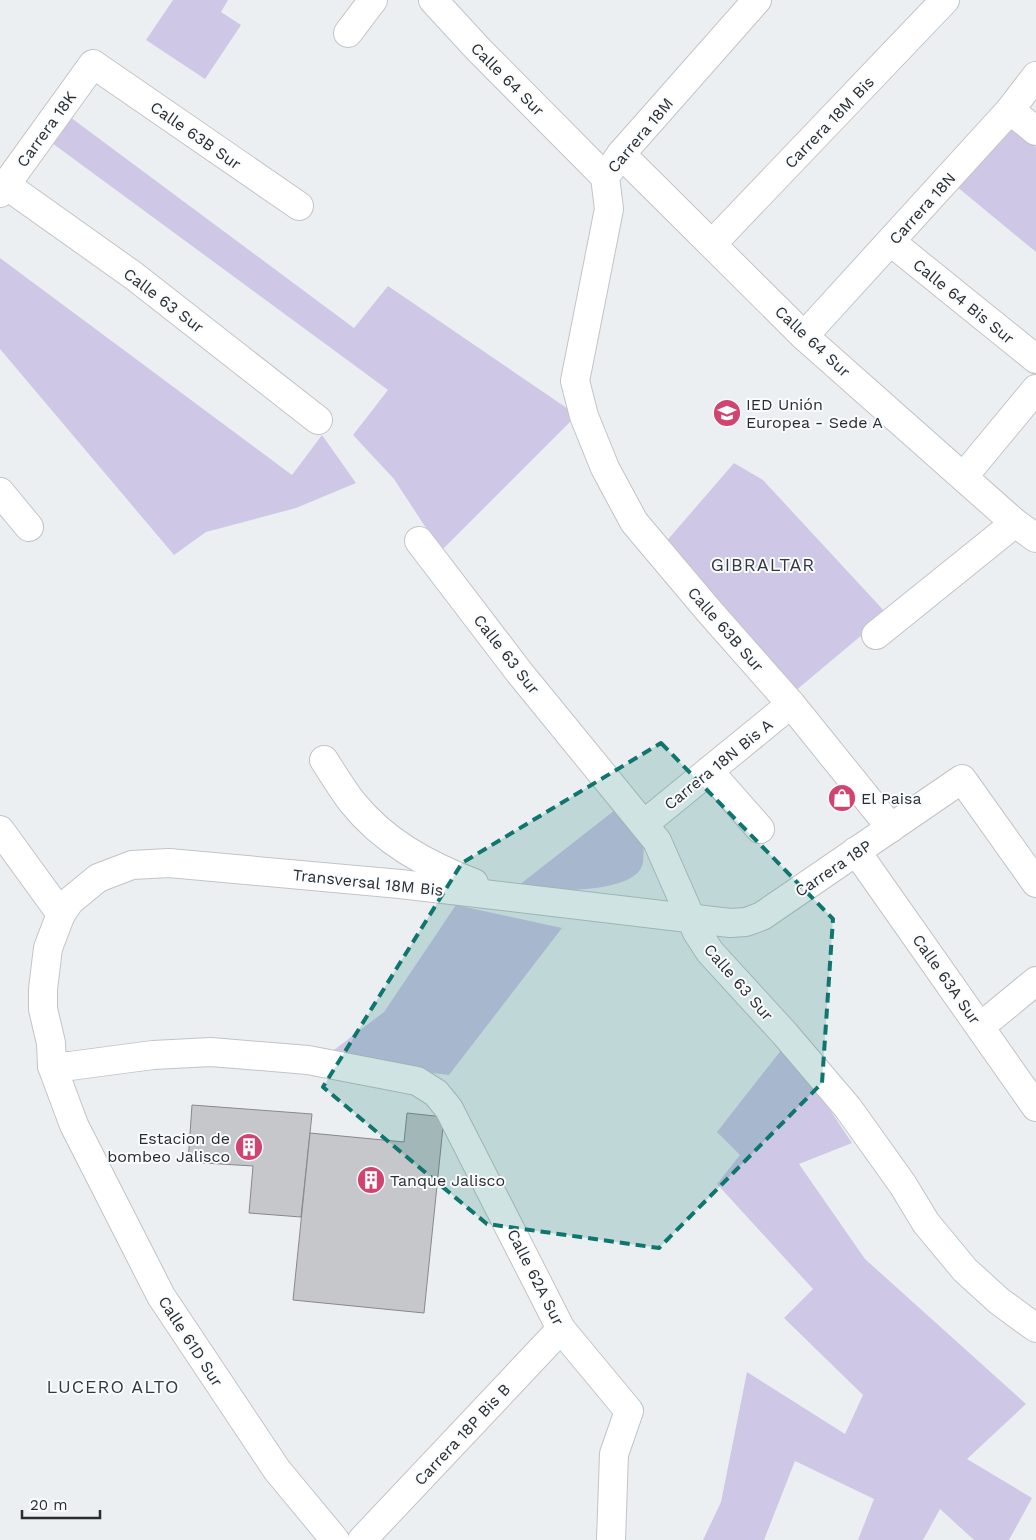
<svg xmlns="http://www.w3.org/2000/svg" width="1036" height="1540" viewBox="0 0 1036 1540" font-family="'Work Sans',sans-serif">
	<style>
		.green { fill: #cec8e6 }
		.building { fill: #c6c7cb; stroke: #87888c }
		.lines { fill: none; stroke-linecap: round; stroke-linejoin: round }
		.minor-casing { stroke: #c1c4c7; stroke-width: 30 }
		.minor { stroke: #fff; stroke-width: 28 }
		.marked { fill: #0f766e; fill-opacity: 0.2; stroke: #0f766e; stroke-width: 4; stroke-dasharray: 10 6; stroke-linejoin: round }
		.labels { text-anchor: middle; stroke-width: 4; stroke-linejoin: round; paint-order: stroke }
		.street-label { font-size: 16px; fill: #2b2c2d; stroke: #f9fcff }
		.poi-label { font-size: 16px; fill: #2b2c2d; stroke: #f9fcff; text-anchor: start }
		.neighbourhood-label { font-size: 18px; letter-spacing: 1px; fill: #35383a; stroke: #f9fcff }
	</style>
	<rect width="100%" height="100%" fill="#eceff2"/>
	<g class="green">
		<polygon points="173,0 228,0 221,12 241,25 205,79 146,40"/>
		<polygon points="70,117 354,328 388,286 577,415 441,551 394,479 353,435 388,390 52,143"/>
		<polygon points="1008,124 1036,147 1036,252 956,186"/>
		<polygon points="0,258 292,475 322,435 356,483 296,508 206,532 174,555 0,349"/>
		<polygon points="734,463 763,480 887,614 794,692 664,544"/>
		<path d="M 615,810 L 644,847 C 643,853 644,861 642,866 C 630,896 541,890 514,889 Z"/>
		<polygon points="456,905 562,928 449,1075 322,1059 384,1012"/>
		<polygon points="786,1044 852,1143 799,1164 865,1259 1026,1404 967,1459 1032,1498 1009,1540 974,1540 940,1509 923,1540 858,1540 874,1499 795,1461 764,1540 703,1540 721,1502 747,1372 845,1434 863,1395 784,1318 813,1289 717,1184 740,1155 717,1132"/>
	</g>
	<g class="building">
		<polygon points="192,1105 312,1114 301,1217 249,1213 253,1166 188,1162"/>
		<polygon points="407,1113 444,1117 424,1313 293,1300 310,1133 404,1142"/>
	</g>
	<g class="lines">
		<defs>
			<g id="minor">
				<polyline points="433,0 479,50 605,177"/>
				<polyline points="757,0 621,154 605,177 609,209 575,381 584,416 605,468 634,522 709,611 791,704 891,828"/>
				<polyline points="348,33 373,0"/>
				<polyline points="1010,110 1036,131"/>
				<polyline points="621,154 804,336 1015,523 1036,538"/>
				<polyline points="6,185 134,276 318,420"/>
				<polyline points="0,193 93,64 299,206"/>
				<polyline points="891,242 1036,359"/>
				<polyline points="712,244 945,0"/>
				<polyline points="804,336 1010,110 1036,76"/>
				<polyline points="964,476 1036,389"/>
				<polyline points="0,492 29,527"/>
				<polyline points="419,541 519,672 657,841 697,932 710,952 785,1034 848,1108 903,1185 926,1223 965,1270 999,1301 1036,1328"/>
				<polyline points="876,635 1015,523"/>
				<path d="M 324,760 C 333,774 342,789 352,802 C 384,842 427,865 474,883"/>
				<polyline points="709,771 760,829"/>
				<polyline points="644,824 791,704"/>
				<polyline points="0,830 61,914"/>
				<polyline points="856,851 1036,1107"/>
				<polyline points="980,1027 1036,981"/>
				<polyline points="52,1066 70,1066 153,1055 211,1052 308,1060 417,1081 436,1093 449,1109 561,1329 629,1411 614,1454 611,1540"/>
				<polyline points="335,1540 277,1470 161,1296 74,1125 52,1066 51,1043 43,1009 43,989 48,948 61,914 70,901 98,878 132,865 169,863 400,884 730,923 746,922 762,916 962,779 1036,883"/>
				<polyline points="362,1540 561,1329"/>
			</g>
		</defs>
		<use href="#minor" class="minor-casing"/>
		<use href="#minor" class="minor"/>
	</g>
	<path class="marked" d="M 661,743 L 833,919 L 822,1083 L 659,1248 L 487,1224 L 323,1087 L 462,863 Z"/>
	<defs>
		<symbol id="school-disc" viewBox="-11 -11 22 22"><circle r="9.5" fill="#d24470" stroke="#f9fcff"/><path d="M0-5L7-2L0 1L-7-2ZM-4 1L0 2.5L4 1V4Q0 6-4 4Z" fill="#fff"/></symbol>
		<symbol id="shop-disc" viewBox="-11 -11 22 22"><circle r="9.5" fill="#d24470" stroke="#f9fcff"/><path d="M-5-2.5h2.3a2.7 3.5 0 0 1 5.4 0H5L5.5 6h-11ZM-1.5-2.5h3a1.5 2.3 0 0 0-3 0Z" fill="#fff"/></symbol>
		<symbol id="building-disc" viewBox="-11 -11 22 22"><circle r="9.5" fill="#d24470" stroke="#f9fcff"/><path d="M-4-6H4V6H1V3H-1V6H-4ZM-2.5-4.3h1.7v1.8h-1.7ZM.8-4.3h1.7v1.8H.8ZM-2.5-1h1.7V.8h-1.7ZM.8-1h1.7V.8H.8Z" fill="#fff"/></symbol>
	</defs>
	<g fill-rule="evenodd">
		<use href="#school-disc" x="711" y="397" width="32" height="32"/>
		<use href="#shop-disc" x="826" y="782" width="32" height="32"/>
		<use href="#building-disc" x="233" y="1131" width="32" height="32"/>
		<use href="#building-disc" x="355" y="1164" width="32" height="32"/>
	</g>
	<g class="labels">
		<g class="street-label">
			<text transform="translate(508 79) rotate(45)" y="6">Calle 64 Sur</text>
			<text transform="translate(829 122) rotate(-46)" y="6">Carrera 18M Bis</text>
			<text transform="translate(46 129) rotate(-54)" y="6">Carrera 18K</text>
			<text transform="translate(196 135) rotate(35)" y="6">Calle 63B Sur</text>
			<text transform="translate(640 135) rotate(-50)" y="6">Carrera 18M</text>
			<text transform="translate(922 208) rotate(-48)" y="6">Carrera 18N</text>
			<text transform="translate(164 300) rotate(37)" y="6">Calle 63 Sur</text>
			<text transform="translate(964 301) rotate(39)" y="6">Calle 64 Bis Sur</text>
			<text transform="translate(813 341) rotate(43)" y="6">Calle 64 Sur</text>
			<text transform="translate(726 629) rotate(49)" y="6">Calle 63B Sur</text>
			<text transform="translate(507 654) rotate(52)" y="6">Calle 63 Sur</text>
			<text transform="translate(718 764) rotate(-39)" y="6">Carrera 18N Bis A</text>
			<text transform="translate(833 868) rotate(-34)" y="6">Carrera 18P</text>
			<text transform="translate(368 882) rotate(6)" y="6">Transversal 18M Bis</text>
			<text transform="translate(947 979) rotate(55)" y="6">Calle 63A Sur</text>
			<text transform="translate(739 982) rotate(49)" y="6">Calle 63 Sur</text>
			<text transform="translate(536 1277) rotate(63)" y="6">Calle 62A Sur</text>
			<text transform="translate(191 1341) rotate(57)" y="6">Calle 61D Sur</text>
			<text transform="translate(462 1434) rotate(-47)" y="6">Carrera 18P Bis B</text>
		</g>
		<g class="poi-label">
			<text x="746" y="410">IED Unión<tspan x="746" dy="18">Europea - Sede A</tspan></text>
			<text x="861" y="804">El Paisa</text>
			<text x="230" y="1144" text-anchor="end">Estacion de<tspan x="230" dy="18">bombeo Jalisco</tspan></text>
			<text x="390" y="1186">Tanque Jalisco</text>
		</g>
		<g class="neighbourhood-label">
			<text x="763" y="571">GIBRALTAR</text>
			<text x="113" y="1393">LUCERO ALTO</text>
		</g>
	</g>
	<path d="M22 1510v8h78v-8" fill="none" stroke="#2b2c2d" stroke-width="2.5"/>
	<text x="30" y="1510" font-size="15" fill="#2b2c2d" stroke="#f9fcff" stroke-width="4" paint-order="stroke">20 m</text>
</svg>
